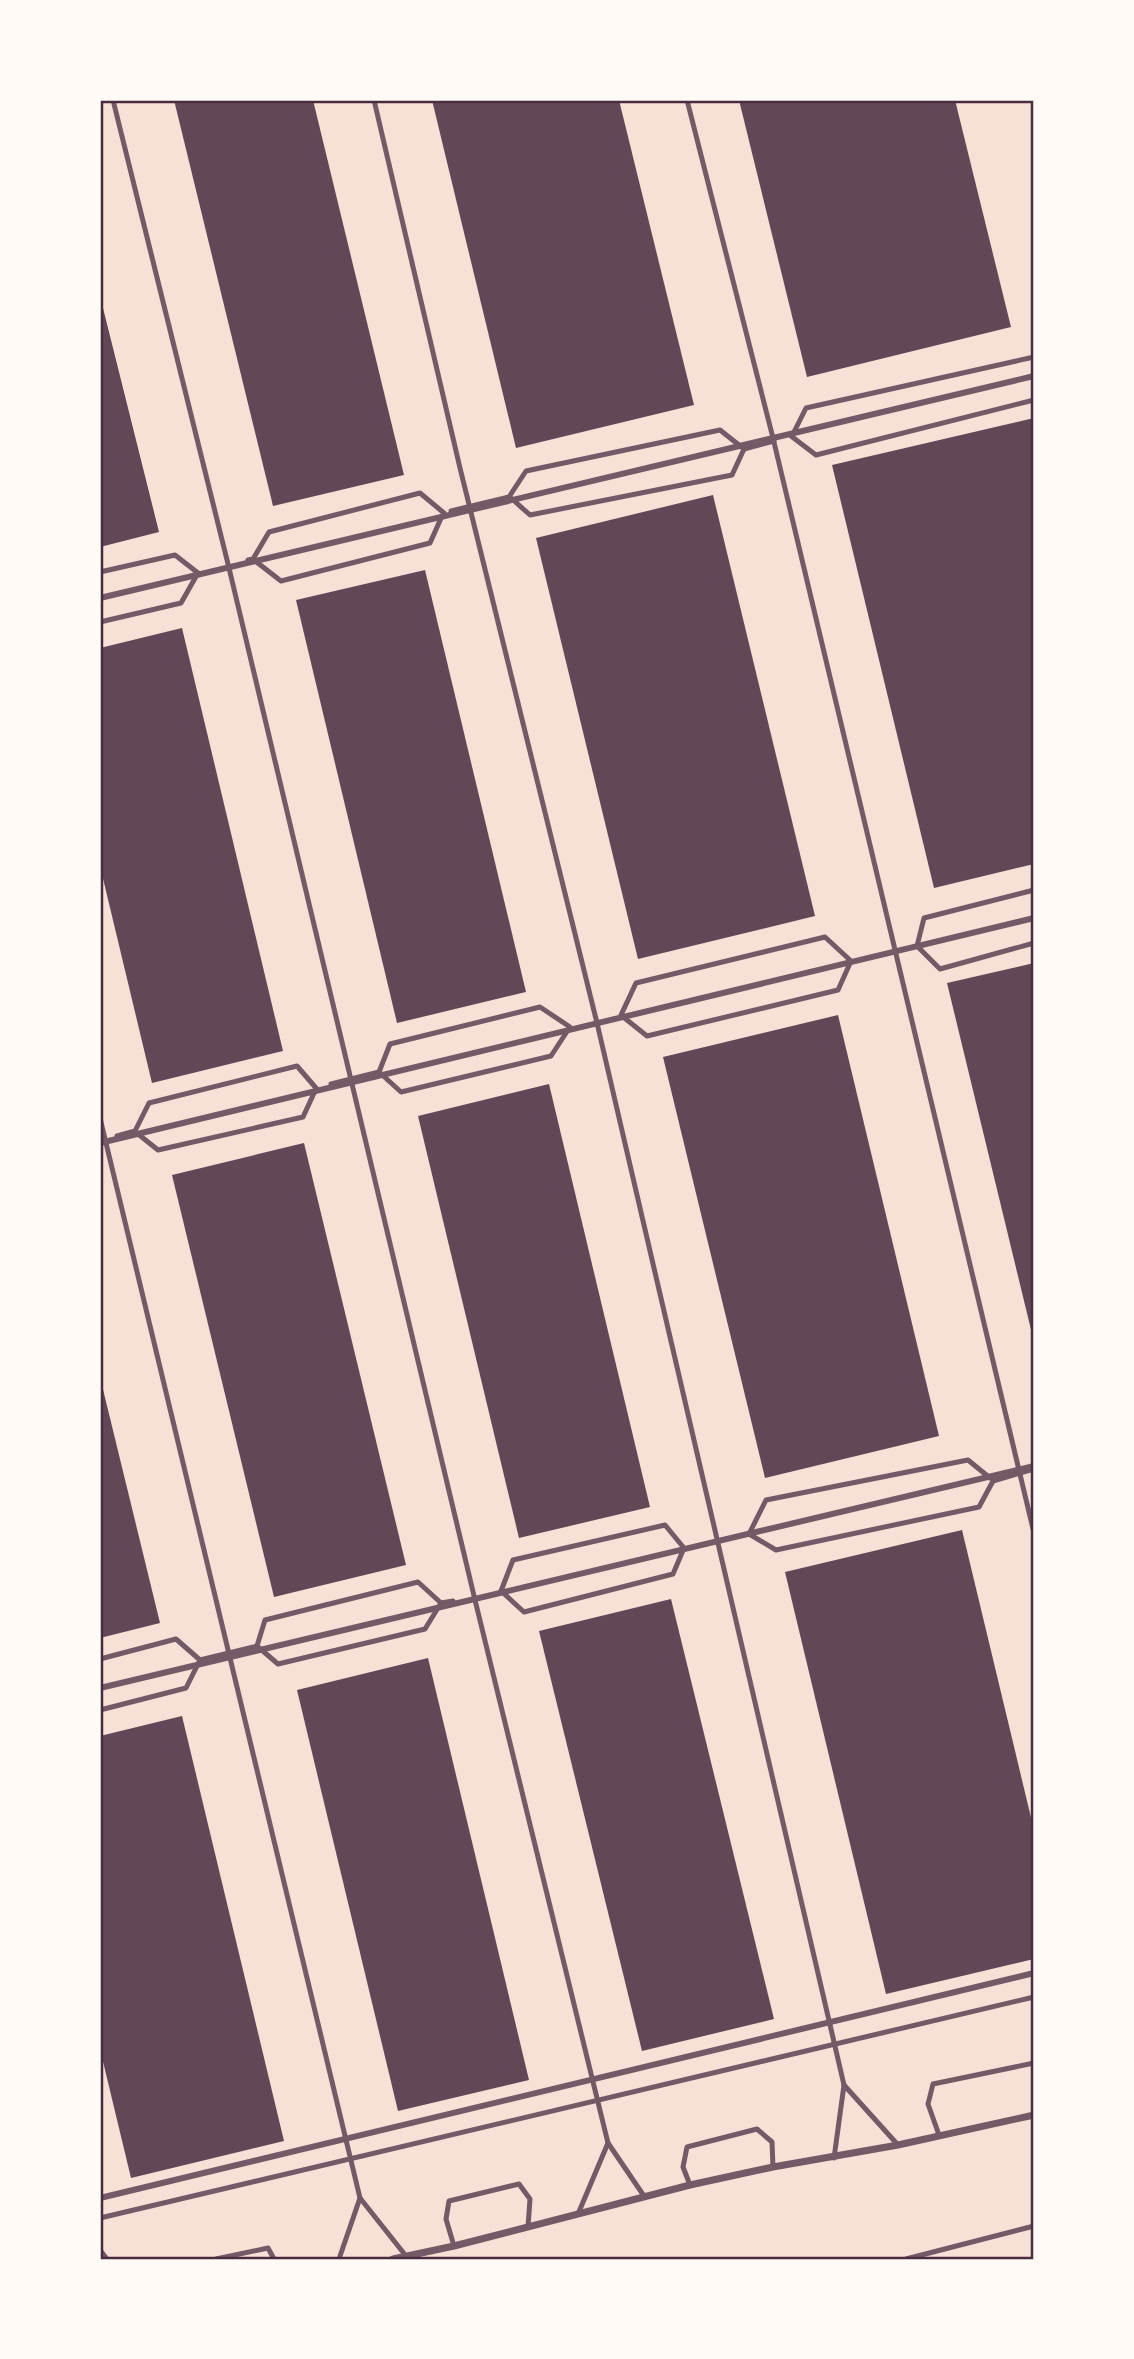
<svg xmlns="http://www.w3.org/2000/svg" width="1134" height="2359" viewBox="0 0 1134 2359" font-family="'Zilla Slab',serif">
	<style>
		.building { fill: #644757 }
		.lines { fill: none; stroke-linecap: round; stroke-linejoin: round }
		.service { stroke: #755966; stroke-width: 5 }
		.pedestrian { stroke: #755966; stroke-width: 6 }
		.minor { stroke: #755966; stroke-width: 7 }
		.neatline { fill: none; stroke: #4a2c40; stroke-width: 2.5 }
	</style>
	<rect width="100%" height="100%" fill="#f7e1d7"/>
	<g class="building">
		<polygon points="174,100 313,100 404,475 273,506"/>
		<polygon points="432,100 619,100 694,405 516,448"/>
		<polygon points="739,100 955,100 1011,327 807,377"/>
		<polygon points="100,296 159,532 100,547"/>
		<polygon points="1034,418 1034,864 934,888 832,465"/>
		<polygon points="713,495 815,916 638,959 536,538"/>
		<polygon points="425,570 526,992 397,1023 296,600"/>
		<polygon points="182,628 283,1051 152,1083 100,866 100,648"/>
		<polygon points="1034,963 1034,1338 1033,1338 947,983"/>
		<polygon points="838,1015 939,1436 765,1478 663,1057"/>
		<polygon points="549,1084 650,1507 519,1538 418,1116"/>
		<polygon points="304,1143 406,1565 274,1597 172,1175"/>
		<polygon points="100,1377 160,1623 100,1638"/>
		<polygon points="962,1530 1034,1830 1034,1959 886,1994 785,1572"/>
		<polygon points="671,1599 774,2019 642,2051 539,1631"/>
		<polygon points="428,1658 529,2080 398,2111 297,1690"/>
		<polygon points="182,1716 284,2141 131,2178 100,2049 100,1736"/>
	</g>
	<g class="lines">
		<g class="service">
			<polyline points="113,100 229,568 475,1600 608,2143 644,2196"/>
			<polyline points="374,100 460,468 597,1023 844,2085 834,2158"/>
			<polyline points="687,100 773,438 1034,1533"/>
			<polyline points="1033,100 1034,103"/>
			<polyline points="793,434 806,408 1034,357"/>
			<polyline points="791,436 816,455 1034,400"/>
			<polyline points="744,449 774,441"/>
			<polyline points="511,498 530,515 732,475 744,449"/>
			<polyline points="451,511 509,497 526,471 720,430 744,449"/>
			<polyline points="248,560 253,559 269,532 420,493 444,513"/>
			<polyline points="254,560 281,581 430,543 442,516"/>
			<polyline points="100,572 175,555 198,573"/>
			<polyline points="100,622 181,603 198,573"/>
			<polyline points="917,946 924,918 1034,890"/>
			<polyline points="917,946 940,969 1034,943"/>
			<polyline points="621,1015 636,983 825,937 851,961"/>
			<polyline points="622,1016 647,1036 838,990 851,961"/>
			<polyline points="379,1072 401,1092 551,1056 568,1030"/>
			<polyline points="379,1072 390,1044 540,1007 570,1027"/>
			<polyline points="331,1084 379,1072"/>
			<polyline points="100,1118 360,2198 406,2256"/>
			<polyline points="138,1134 158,1150 303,1117 315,1091"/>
			<polyline points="117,1136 135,1131 149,1103 297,1066 316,1088"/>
			<polyline points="749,1534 776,1550 979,1507 993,1481 1034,1469"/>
			<polyline points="749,1534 766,1500 968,1460 990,1478"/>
			<polyline points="501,1591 513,1560 665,1525 684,1548"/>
			<polyline points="501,1591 524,1612 673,1574 684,1548"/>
			<polyline points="257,1646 278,1664 425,1629 441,1603 453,1601"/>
			<polyline points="257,1646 265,1620 418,1582 441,1603"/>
			<polyline points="100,1659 176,1639 200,1660"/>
			<polyline points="100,1710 186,1688 200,1660 257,1646"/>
			<polyline points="844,2085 898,2145"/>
			<polyline points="939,2135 928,2104 933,2084 1034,2063"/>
			<polyline points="690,2185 683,2167 687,2147 757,2129 772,2142 773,2167"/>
			<polyline points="578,2214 608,2143"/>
			<polyline points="100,2218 1034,1997"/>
			<polyline points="454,2246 446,2219 449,2201 519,2184 530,2199 528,2227"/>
			<polyline points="100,2250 107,2259"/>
			<polyline points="216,2259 268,2248 274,2259"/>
			<polyline points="339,2259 360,2198"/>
			<polyline points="906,2259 1034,2226"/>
		</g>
		<g class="pedestrian">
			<polyline points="100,598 1034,376"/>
			<polyline points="100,1143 1034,918"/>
			<polyline points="100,1688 1034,1466"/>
			<polyline points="100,2198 1034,1973"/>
		</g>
		<polyline class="minor" points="393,2259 454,2246 690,2185 773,2167 898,2145 1034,2115"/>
	</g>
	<rect width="1134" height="2359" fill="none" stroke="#fffaf5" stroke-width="203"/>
	<rect x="102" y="102" width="930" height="2156" class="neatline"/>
</svg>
